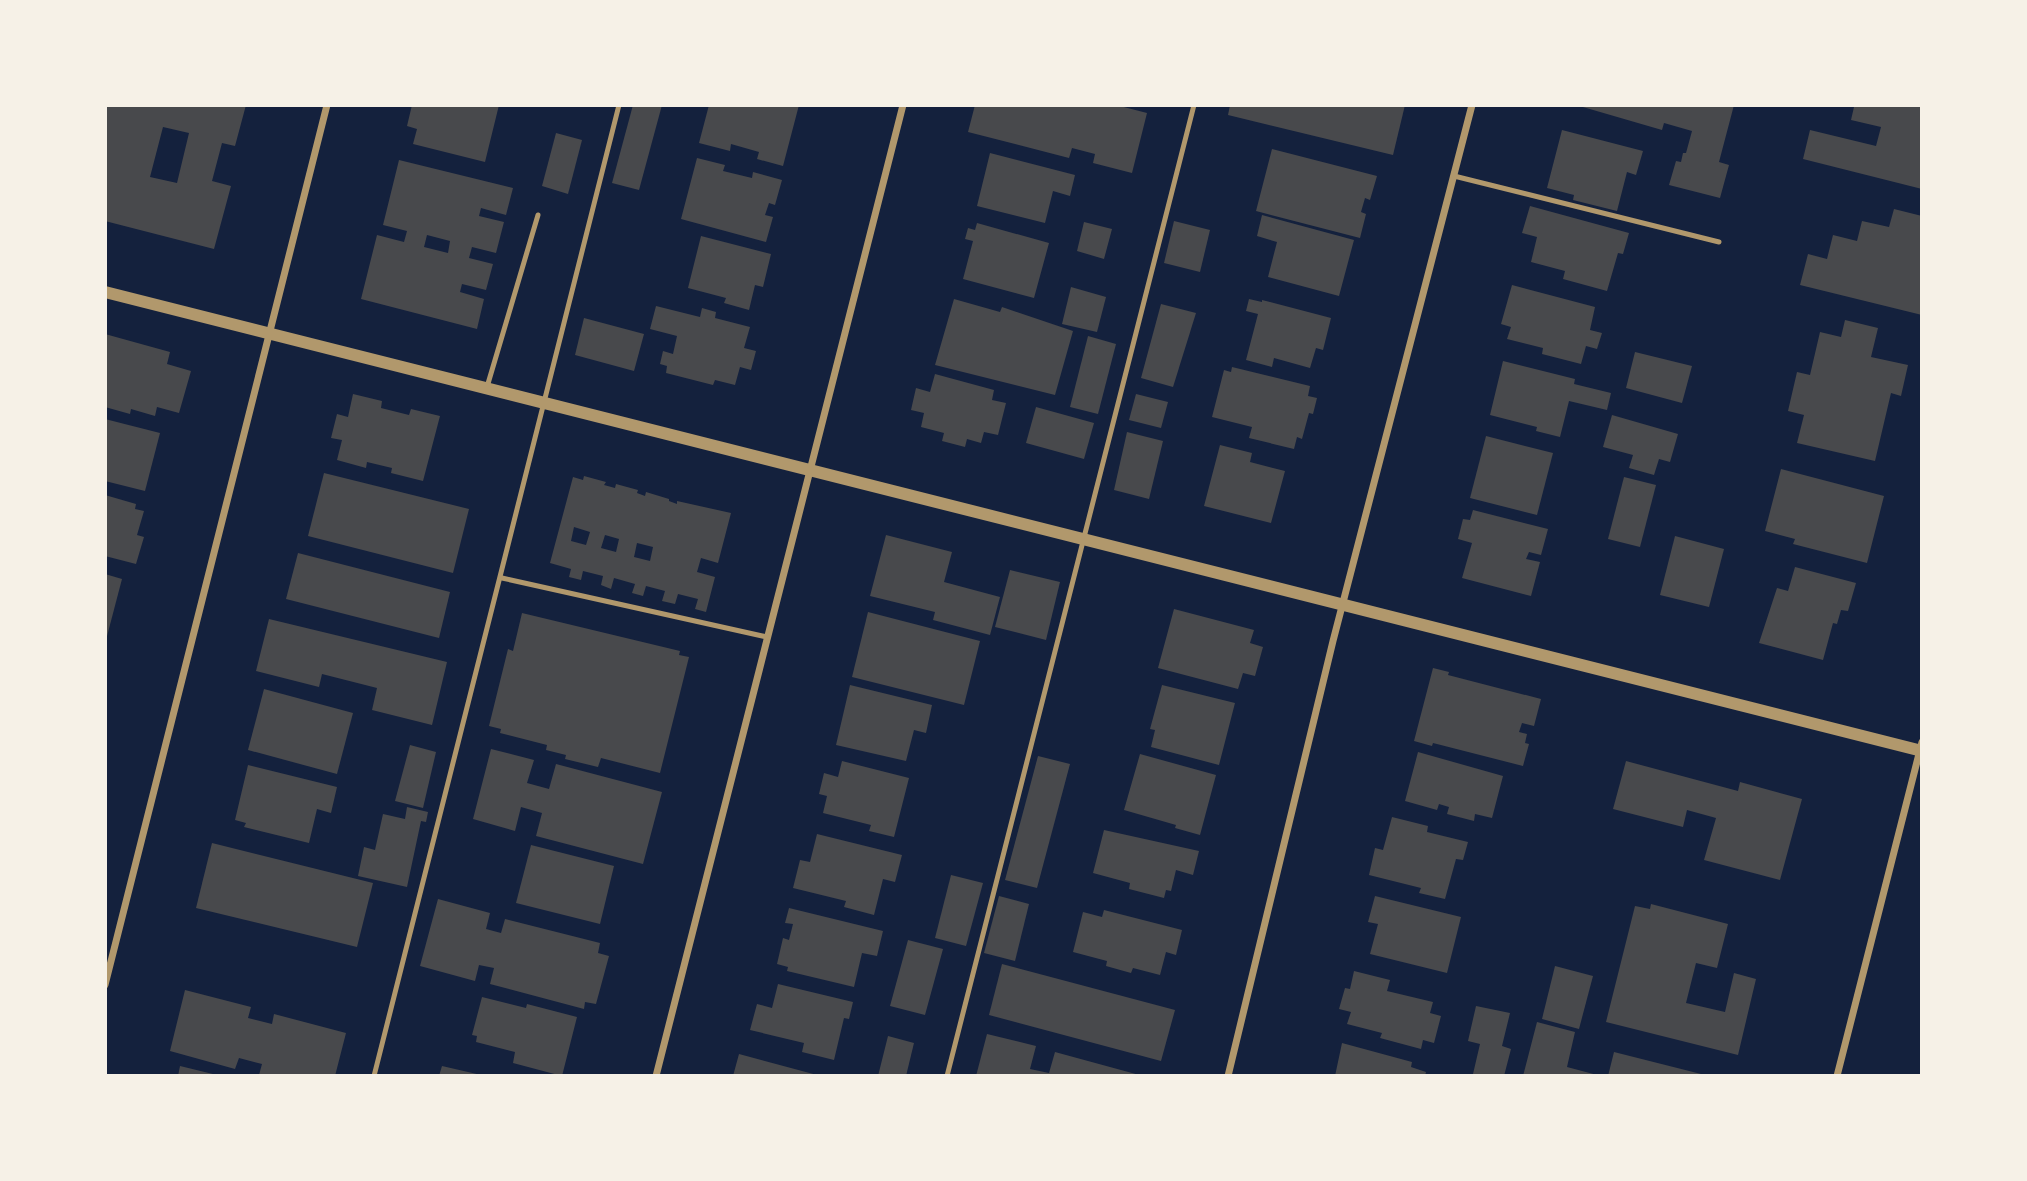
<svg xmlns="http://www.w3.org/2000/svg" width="2027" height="1181" viewBox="0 0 2027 1181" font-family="Signika,sans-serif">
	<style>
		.building { fill: #48494c; fill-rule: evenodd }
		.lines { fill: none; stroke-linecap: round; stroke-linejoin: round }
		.service { stroke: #b1986c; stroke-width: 5 }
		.minor { stroke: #b1986c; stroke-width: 7 }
		.tertiary { stroke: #b1986c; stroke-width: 12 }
	</style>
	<rect width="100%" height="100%" fill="#14213d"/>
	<g class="building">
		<path d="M 105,105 L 246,105 L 235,146 L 222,143 L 212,181 L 231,186 L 214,249 L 105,221 ZM 163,127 L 189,133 L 177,183 L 150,177 Z"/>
		<polygon points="412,105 499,105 485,162 413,144 417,129 407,126"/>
		<polygon points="633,105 662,105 639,190 612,183"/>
		<polygon points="709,105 799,105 783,166 757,159 759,152 731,144 730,151 699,143"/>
		<polygon points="975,105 1116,105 1147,113 1132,173 1093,163 1095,154 1072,148 1069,158 968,132"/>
		<polygon points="1230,105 1405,105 1393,155 1228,115"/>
		<polygon points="1576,105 1734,105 1719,162 1729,165 1720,198 1669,185 1676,161 1681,162 1683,153 1686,153 1692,131 1664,123 1662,130"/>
		<polygon points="1848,105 1922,105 1922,189 1803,159 1810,130 1876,146 1881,127 1851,120 1854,107"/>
		<polygon points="1562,130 1643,151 1636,175 1627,172 1617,211 1573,200 1574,195 1547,188"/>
		<polygon points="556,133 582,140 568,194 542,186"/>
		<polygon points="1272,149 1377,176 1370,200 1365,198 1361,212 1366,214 1360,238 1256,211"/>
		<polygon points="990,153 1075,175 1070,196 1053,191 1045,223 977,206"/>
		<polygon points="697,158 725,165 723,171 752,178 753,172 782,180 775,205 769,203 765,215 773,217 766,242 681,219"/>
		<path d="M 399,160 L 513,188 L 506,215 L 481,208 L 479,216 L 504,222 L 496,253 L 472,247 L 469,258 L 493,264 L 486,290 L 462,284 L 460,292 L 484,299 L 477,329 L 361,299 L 377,235 L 404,242 L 407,231 L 383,225 ZM 427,235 L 450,241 L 448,253 L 424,247 Z"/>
		<polygon points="1530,206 1629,233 1623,254 1618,253 1607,291 1563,279 1565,271 1531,262 1537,237 1522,233"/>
		<polygon points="1894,209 1922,216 1922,315 1800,285 1808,254 1827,259 1833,235 1857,241 1862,221 1889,227"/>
		<polygon points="1262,215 1354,240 1339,296 1268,277 1277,242 1257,236"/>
		<polygon points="1174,221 1210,230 1200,272 1164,263"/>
		<polygon points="1084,222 1112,229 1104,259 1077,251"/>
		<polygon points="977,223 1049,243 1034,298 963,279 973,241 965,239 968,228 975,230"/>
		<polygon points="701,236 771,254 763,287 755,285 749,310 724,303 726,298 688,288"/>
		<polygon points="1512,285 1595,307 1590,330 1602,333 1597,349 1586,346 1581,364 1542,354 1543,348 1507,339 1511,327 1501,324"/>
		<polygon points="1071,287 1106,297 1097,332 1062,324"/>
		<polygon points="954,299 1000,312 1002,307 1073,331 1055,395 935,365"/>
		<polygon points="1249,299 1262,302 1262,300 1331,318 1323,350 1316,348 1310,368 1274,358 1272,367 1246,360 1258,314 1246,311"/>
		<polygon points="1161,304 1196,313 1173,387 1141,378"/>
		<polygon points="656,306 700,317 702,308 716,312 715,318 750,327 744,348 756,351 751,370 740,367 735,385 715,380 713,385 666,373 667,366 660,364 663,351 673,354 677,336 650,329"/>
		<polygon points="584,318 644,334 634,371 575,355"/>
		<polygon points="1845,320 1878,328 1871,357 1908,365 1901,396 1891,393 1875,461 1797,443 1804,415 1788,411 1797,372 1810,375 1820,332 1841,337"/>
		<polygon points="105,334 170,352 167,364 191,371 179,413 157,407 155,416 131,409 130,414 105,407"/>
		<polygon points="1088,336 1116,344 1098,414 1070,407"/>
		<polygon points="1635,352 1692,366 1682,403 1626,388"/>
		<polygon points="1503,361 1575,379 1574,384 1611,393 1607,410 1569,401 1560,437 1536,431 1537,427 1490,415"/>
		<polygon points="1232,367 1310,386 1308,396 1317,398 1313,414 1309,413 1302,439 1297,437 1294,449 1249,438 1252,427 1212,417 1224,370 1231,372"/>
		<polygon points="935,374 994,390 992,400 1006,403 998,435 984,432 981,443 967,439 965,447 942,441 944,433 921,427 924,413 911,410 916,388 930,392"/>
		<polygon points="353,394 382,401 381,408 409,415 411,409 440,416 423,481 391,473 392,468 367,462 366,468 337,460 342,440 331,438 337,414 348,417"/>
		<polygon points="1136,394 1168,402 1161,428 1129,420"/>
		<polygon points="1036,407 1094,423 1084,459 1026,443"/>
		<polygon points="1612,415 1678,434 1670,462 1659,459 1654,475 1629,468 1633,455 1603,447"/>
		<polygon points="105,419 160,433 145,491 105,481"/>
		<polygon points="1127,432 1163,441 1149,499 1114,490"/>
		<polygon points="1486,436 1553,453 1537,515 1470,498"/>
		<polygon points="1220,445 1252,453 1250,462 1285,471 1271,523 1204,506"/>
		<polygon points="1781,469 1884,496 1867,563 1793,544 1795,539 1765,531"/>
		<polygon points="324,473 469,509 453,573 308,536"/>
		<path d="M 584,476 L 606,482 L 604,485 L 615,488 L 616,484 L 638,490 L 637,493 L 645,496 L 646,492 L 669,499 L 669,501 L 677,504 L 677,501 L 731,513 L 718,563 L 701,558 L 697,572 L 715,577 L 706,612 L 695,609 L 698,599 L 678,594 L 675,604 L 662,601 L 665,591 L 646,586 L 643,596 L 632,593 L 635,584 L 614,578 L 611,589 L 601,585 L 603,576 L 583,571 L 581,580 L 569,577 L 571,569 L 550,563 L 573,477 L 583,480 ZM 574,527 L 590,532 L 586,545 L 571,541 ZM 605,535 L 619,539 L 616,552 L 601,548 ZM 637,543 L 653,547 L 650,561 L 634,557 Z"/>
		<polygon points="1624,477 1656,485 1640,547 1608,539"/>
		<polygon points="105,495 136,504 135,509 144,511 137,535 144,537 136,564 105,556"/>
		<polygon points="1473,510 1548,529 1541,555 1529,552 1526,559 1540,562 1531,596 1462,578 1472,543 1458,539 1463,519 1470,520"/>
		<polygon points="886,535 952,552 944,582 1000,597 990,635 933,620 935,612 870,596"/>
		<polygon points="1675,536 1724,549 1709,607 1660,595"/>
		<polygon points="298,553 450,592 439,638 286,599"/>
		<polygon points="1795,567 1856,583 1848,611 1841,610 1837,624 1833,623 1823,660 1759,643 1777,588 1788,591"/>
		<polygon points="1010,570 1060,582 1046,640 995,627"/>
		<polygon points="105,574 122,579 106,640 105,640"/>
		<polygon points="1174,609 1254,630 1250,643 1263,647 1255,676 1243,673 1238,689 1158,668"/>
		<polygon points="868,612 980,641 964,705 852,677"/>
		<polygon points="522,613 680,651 679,655 689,657 660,773 601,758 598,767 565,759 566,755 546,750 547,745 500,733 501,729 489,726 508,649 513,651"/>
		<polygon points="269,619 447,662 432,725 372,710 377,688 322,674 319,687 256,671"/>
		<polygon points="1433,668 1449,672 1448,675 1541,699 1534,726 1522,723 1519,732 1527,734 1525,743 1529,744 1523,766 1433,743 1432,746 1414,741"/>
		<polygon points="850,685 932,705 926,733 914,730 906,761 836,745"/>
		<polygon points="1162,685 1235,703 1219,765 1151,747 1155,730 1150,729"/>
		<polygon points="264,689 353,713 337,774 248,750"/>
		<polygon points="410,745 436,752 423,808 395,801"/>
		<polygon points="491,749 534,760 527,783 549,789 556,764 662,792 643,864 536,836 542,813 521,807 515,831 473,819"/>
		<polygon points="1418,752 1503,776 1492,818 1475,814 1474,821 1447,814 1449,807 1439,804 1437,810 1405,801"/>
		<polygon points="1140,754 1216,775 1200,835 1175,828 1176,825 1124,810"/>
		<polygon points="1038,756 1070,764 1037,888 1005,880"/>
		<polygon points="842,761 909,778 894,837 869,831 871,825 823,813 827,796 819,794 824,773 838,777"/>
		<polygon points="1626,761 1738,791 1740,782 1802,799 1780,880 1704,860 1716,818 1687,810 1683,827 1613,809"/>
		<polygon points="248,765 337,787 331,813 317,809 309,843 244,827 246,823 235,820"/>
		<polygon points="407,807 428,812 426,822 421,821 407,887 358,876 364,847 375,850 383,814 405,819"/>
		<polygon points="1392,817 1428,826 1427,832 1468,842 1463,860 1456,859 1445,899 1419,893 1421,888 1369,875 1375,848 1383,850"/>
		<polygon points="1104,830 1199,851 1193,875 1176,870 1171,891 1166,890 1164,898 1129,889 1130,883 1093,873"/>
		<polygon points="817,834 902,855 895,882 883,879 874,915 844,907 846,901 793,888 800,860 810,862"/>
		<polygon points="212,843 373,883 357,947 196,908"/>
		<polygon points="531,845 614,866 600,924 516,903"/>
		<polygon points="951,875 983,883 966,946 935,938"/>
		<polygon points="999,896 1029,904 1015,961 984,953"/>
		<polygon points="1375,896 1461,917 1447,973 1370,954 1378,924 1368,922"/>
		<polygon points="438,899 490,913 486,929 501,933 505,919 600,943 598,953 609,956 596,1004 585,1002 584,1009 490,984 494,968 479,965 475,981 420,966"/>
		<polygon points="1651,904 1728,924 1717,968 1696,963 1686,1003 1725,1012 1734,973 1756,979 1738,1055 1606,1022 1635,906 1650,909"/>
		<polygon points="789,908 883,931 877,956 862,953 854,987 787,971 788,967 777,964 783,938 789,940 793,924 785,923"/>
		<polygon points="1104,910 1182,930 1176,955 1166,952 1160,975 1133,968 1131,973 1106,966 1107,961 1073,952 1083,912 1102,917"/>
		<polygon points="908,940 943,949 925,1015 890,1006"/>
		<polygon points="1002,964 1175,1010 1161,1061 989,1015"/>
		<polygon points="1555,966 1593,976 1579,1029 1542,1019"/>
		<polygon points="1354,971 1390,980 1387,991 1433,1002 1430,1013 1441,1016 1434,1043 1423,1040 1421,1049 1380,1038 1382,1033 1347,1024 1351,1012 1339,1009 1345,988 1350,989"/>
		<polygon points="778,984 853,1002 849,1019 844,1018 834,1060 802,1052 804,1043 750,1030 757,1004 772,1008"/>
		<polygon points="185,990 251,1007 248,1018 272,1024 274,1014 346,1033 335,1076 264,1076 259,1075 262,1064 239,1058 235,1069 170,1051"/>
		<polygon points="482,997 526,1008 527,1004 577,1017 562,1076 513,1063 515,1052 476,1042 477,1036 472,1035"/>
		<polygon points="1476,1006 1510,1013 1502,1046 1511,1049 1504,1076 1473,1074 1480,1044 1468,1041"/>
		<polygon points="1537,1022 1575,1032 1567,1067 1601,1076 1523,1076"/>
		<polygon points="987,1034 1036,1046 1030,1069 1049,1073 1055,1052 1143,1076 976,1076"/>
		<polygon points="888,1036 914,1043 906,1076 878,1076"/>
		<polygon points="1342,1043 1412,1062 1411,1067 1426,1072 1425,1076 1335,1076"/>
		<polygon points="1614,1052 1705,1075 1704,1076 1608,1076"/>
		<polygon points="739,1054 817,1075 817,1076 733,1076"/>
		<polygon points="180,1066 217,1075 217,1076 178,1076"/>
		<polygon points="442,1066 481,1075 481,1076 439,1076"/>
	</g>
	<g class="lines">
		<g class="service">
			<polyline points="1454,176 1719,242"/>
			<polyline points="487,387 538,215"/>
			<polyline points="502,578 767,637"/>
			<polyline points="374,1076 619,105"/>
			<polyline points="947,1076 1194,105"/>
		</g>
		<g class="minor">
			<polyline points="105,985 327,105"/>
			<polyline points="656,1076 903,105"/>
			<polyline points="1228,1076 1333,641 1472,105"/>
			<polyline points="1837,1076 1922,742"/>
		</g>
		<polyline class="tertiary" points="105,292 1922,751"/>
	</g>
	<rect width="2027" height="1181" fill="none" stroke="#f6f1e7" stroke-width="214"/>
</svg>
